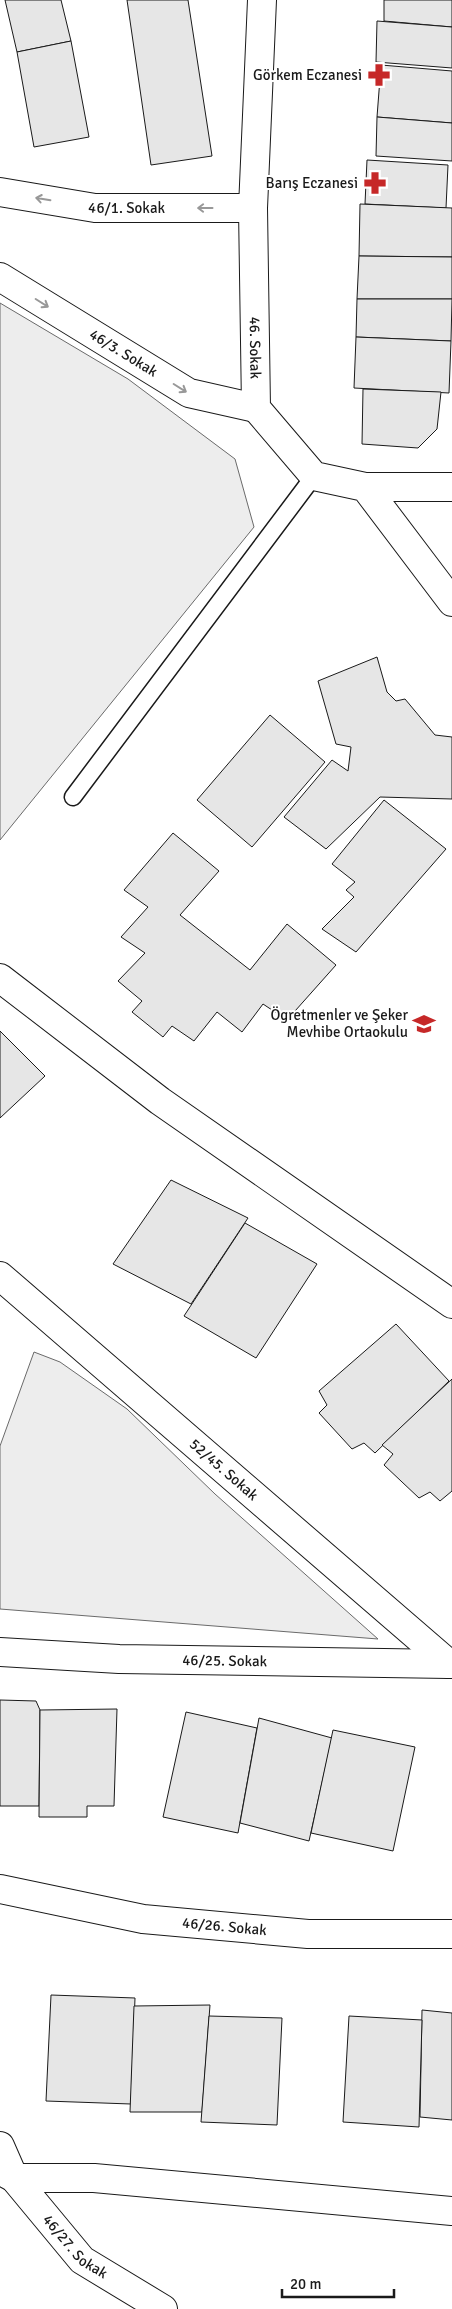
<svg xmlns="http://www.w3.org/2000/svg" width="452" height="2309" viewBox="0 0 452 2309" font-family="Signika,sans-serif">
	<style>
		.built { fill: #ededed; stroke: #6a6a6a }
		.building { fill: #e6e6e6; stroke: #1a1a1a }
		.lines { fill: none; stroke-linecap: round; stroke-linejoin: round }
		.service-casing { stroke: #1a1a1a; stroke-width: 19 }
		.minor-casing { stroke: #1a1a1a; stroke-width: 30 }
		.tertiary-casing { stroke: #1a1a1a; stroke-width: 30 }
		.service { stroke: #fff; stroke-width: 16 }
		.minor { stroke: #fff; stroke-width: 28 }
		.tertiary { stroke: #fff; stroke-width: 28 }
		.oneway { stroke: #989898 }
		.labels { text-anchor: middle; stroke-width: 4; stroke-linejoin: round; paint-order: stroke }
		.poi-label { font-size: 15px; fill: #1a1a1a; stroke: #fff; text-anchor: end }
		.street-label { font-size: 15px; fill: #1a1a1a; stroke: #fff }
	</style>
	<rect width="100%" height="100%" fill="#fff"/>
	<g class="built">
		<polygon points="0,303 128,379 235,459 254,527 0,840"/>
		<polygon points="34,1352 60,1362 127,1409 215,1494 378,1639 0,1609 0,1446"/>
	</g>
	<g class="building">
		<polygon points="5,0 61,0 71,41 17,52"/>
		<polygon points="127,0 188,0 212,156 151,165"/>
		<polygon points="384,0 452,0 452,27 384,21"/>
		<polygon points="377,21 452,27 452,68 376,62"/>
		<polygon points="71,41 89,137 34,147 17,52"/>
		<polygon points="381,65 452,71 452,123 377,117"/>
		<polygon points="377,117 452,123 452,161 376,156"/>
		<polygon points="367,160 448,165 446,208 365,204"/>
		<polygon points="360,204 452,208 452,257 359,256"/>
		<polygon points="359,256 452,257 452,299 357,299"/>
		<polygon points="357,299 452,299 451,341 356,337"/>
		<polygon points="356,337 451,341 449,393 354,388"/>
		<polygon points="363,389 441,392 437,429 418,448 362,444"/>
		<polygon points="377,657 387,692 396,701 405,699 435,735 452,737 452,799 380,797 326,849 284,817 332,760 348,771 351,747 336,744 318,681"/>
		<polygon points="270,715 325,762 252,847 197,800"/>
		<polygon points="384,800 446,849 356,952 322,929 354,897 346,890 355,882 332,864"/>
		<polygon points="173,833 219,871 180,915 250,970 287,924 336,965 287,1020 263,1004 242,1032 217,1012 194,1041 172,1026 163,1037 132,1012 142,1001 118,981 145,953 121,937 148,907 124,890"/>
		<polygon points="0,1031 45,1076 0,1118"/>
		<polygon points="171,1180 248,1218 191,1304 113,1264"/>
		<polygon points="245,1223 317,1264 256,1358 184,1316"/>
		<polygon points="396,1324 449,1381 375,1453 364,1443 352,1449 319,1413 327,1405 319,1391"/>
		<polygon points="452,1379 452,1491 440,1501 430,1492 419,1498 384,1465 393,1454 382,1445"/>
		<polygon points="0,1700 36,1701 40,1710 39,1806 0,1806"/>
		<polygon points="117,1709 114,1806 87,1806 87,1817 39,1817 40,1710"/>
		<polygon points="186,1712 257,1728 238,1833 163,1817"/>
		<polygon points="259,1718 332,1738 309,1841 240,1823"/>
		<polygon points="333,1730 415,1747 393,1851 311,1833"/>
		<polygon points="51,1995 135,1998 131,2104 46,2101"/>
		<polygon points="210,2005 202,2112 130,2112 134,2006"/>
		<polygon points="422,2010 452,2013 452,2120 420,2117"/>
		<polygon points="209,2016 282,2018 277,2125 201,2122"/>
		<polygon points="349,2016 422,2020 419,2127 343,2122"/>
	</g>
	<g class="lines">
		<defs>
			<polyline id="service" points="73,797 314,476"/>
			<g id="minor">
				<path id="s1" d="M 262,0 L 253,208 L 256,408 L 314,476 L 365,487 L 452,602"/>
				<polyline points="365,487 452,487"/>
				<polyline points="0,978 160,1101 452,1304"/>
				<path id="s2" d="M 0,1276 L 449,1664"/>
				<path id="s3" d="M 0,1652 L 119,1659 L 449,1664"/>
				<path id="s4" d="M 0,1889 L 143,1919 L 308,1934 L 452,1934"/>
				<polyline points="0,2146 14,2178 94,2178 452,2211"/>
				<path id="s5" d="M 3,2172 L 14,2178 L 82,2260 L 163,2309"/>
			</g>
			<g id="tertiary">
				<path id="s6" d="M 0,192 L 95,208 L 253,208"/>
				<path id="s7" d="M 0,277 L 189,393 L 256,408"/>
			</g>
		</defs>
		<use href="#service" class="service-casing"/>
		<use href="#minor" class="minor-casing"/>
		<use href="#tertiary" class="tertiary-casing"/>
		<use href="#service" class="service"/>
		<use href="#minor" class="minor"/>
		<use href="#tertiary" class="tertiary"/>
	</g>
	<defs><path id="oneway-shaft" d="M-6 0H5M1.5-3L5.5 0L1.5 3" fill="none" stroke-width="1.6" stroke-linecap="round" stroke-linejoin="round" transform="scale(1.25)"/></defs>
	<g class="oneway">
		<use href="#oneway-shaft" transform="translate(43 199) rotate(-171)"/>
		<use href="#oneway-shaft" transform="translate(205 208) rotate(-180)"/>
		<use href="#oneway-shaft" transform="translate(42 303) rotate(32)"/>
		<use href="#oneway-shaft" transform="translate(180 388) rotate(32)"/>
	</g>
	<defs>
		<symbol id="pharmacy-bare" viewBox="-9 -9 18 18"><path d="M-2-6h4v4h4v4h-4v4h-4v-4h-4v-4h4Z" fill="#c62828" stroke="#fff" stroke-width="2.5" paint-order="stroke"/></symbol>
		<symbol id="school-bare" viewBox="-9 -9 18 18"><path d="M0-5L7-2L0 1L-7-2ZM-4 1L0 2.5L4 1V4Q0 6-4 4Z" fill="#c62828" stroke="#fff" stroke-width="2.5" paint-order="stroke"/></symbol>
	</defs>
	<g fill-rule="evenodd">
		<use href="#pharmacy-bare" x="363" y="59" width="32" height="32"/>
		<use href="#pharmacy-bare" x="359" y="167" width="32" height="32"/>
		<use href="#school-bare" x="408" y="1008" width="32" height="32"/>
	</g>
	<g class="labels">
		<g class="poi-label">
			<text x="362" y="80">Görkem Eczanesi</text>
			<text x="358" y="188">Barış Eczanesi</text>
			<text x="408" y="1020">Ögretmenler ve Şeker<tspan x="408" dy="17">Mevhibe Ortaokulu</tspan></text>
		</g>
		<g class="street-label">
			<text dy="5" stroke="none"><textPath href="#s6" startOffset="128">46/1. Sokak</textPath></text>
			<text dy="5" stroke="none"><textPath href="#s1" startOffset="348">46. Sokak</textPath></text>
			<text dy="5" stroke="none"><textPath href="#s7" startOffset="145">46/3. Sokak</textPath></text>
			<text dy="5" stroke="none"><textPath href="#s2" startOffset="296">52/45. Sokak</textPath></text>
			<text dy="5" stroke="none"><textPath href="#s3" startOffset="225">46/25. Sokak</textPath></text>
			<text dy="5" stroke="none"><textPath href="#s4" startOffset="228">46/26. Sokak</textPath></text>
			<text dy="5" stroke="none"><textPath href="#s5" startOffset="105">46/27. Sokak</textPath></text>
		</g>
	</g>
	<path d="M282 2289v8h112v-8" fill="none" stroke="#1a1a1a" stroke-width="2.5"/>
	<text x="290" y="2289" font-size="15" fill="#1a1a1a" stroke="#ffffff" stroke-width="4" paint-order="stroke">20 m</text>
</svg>
